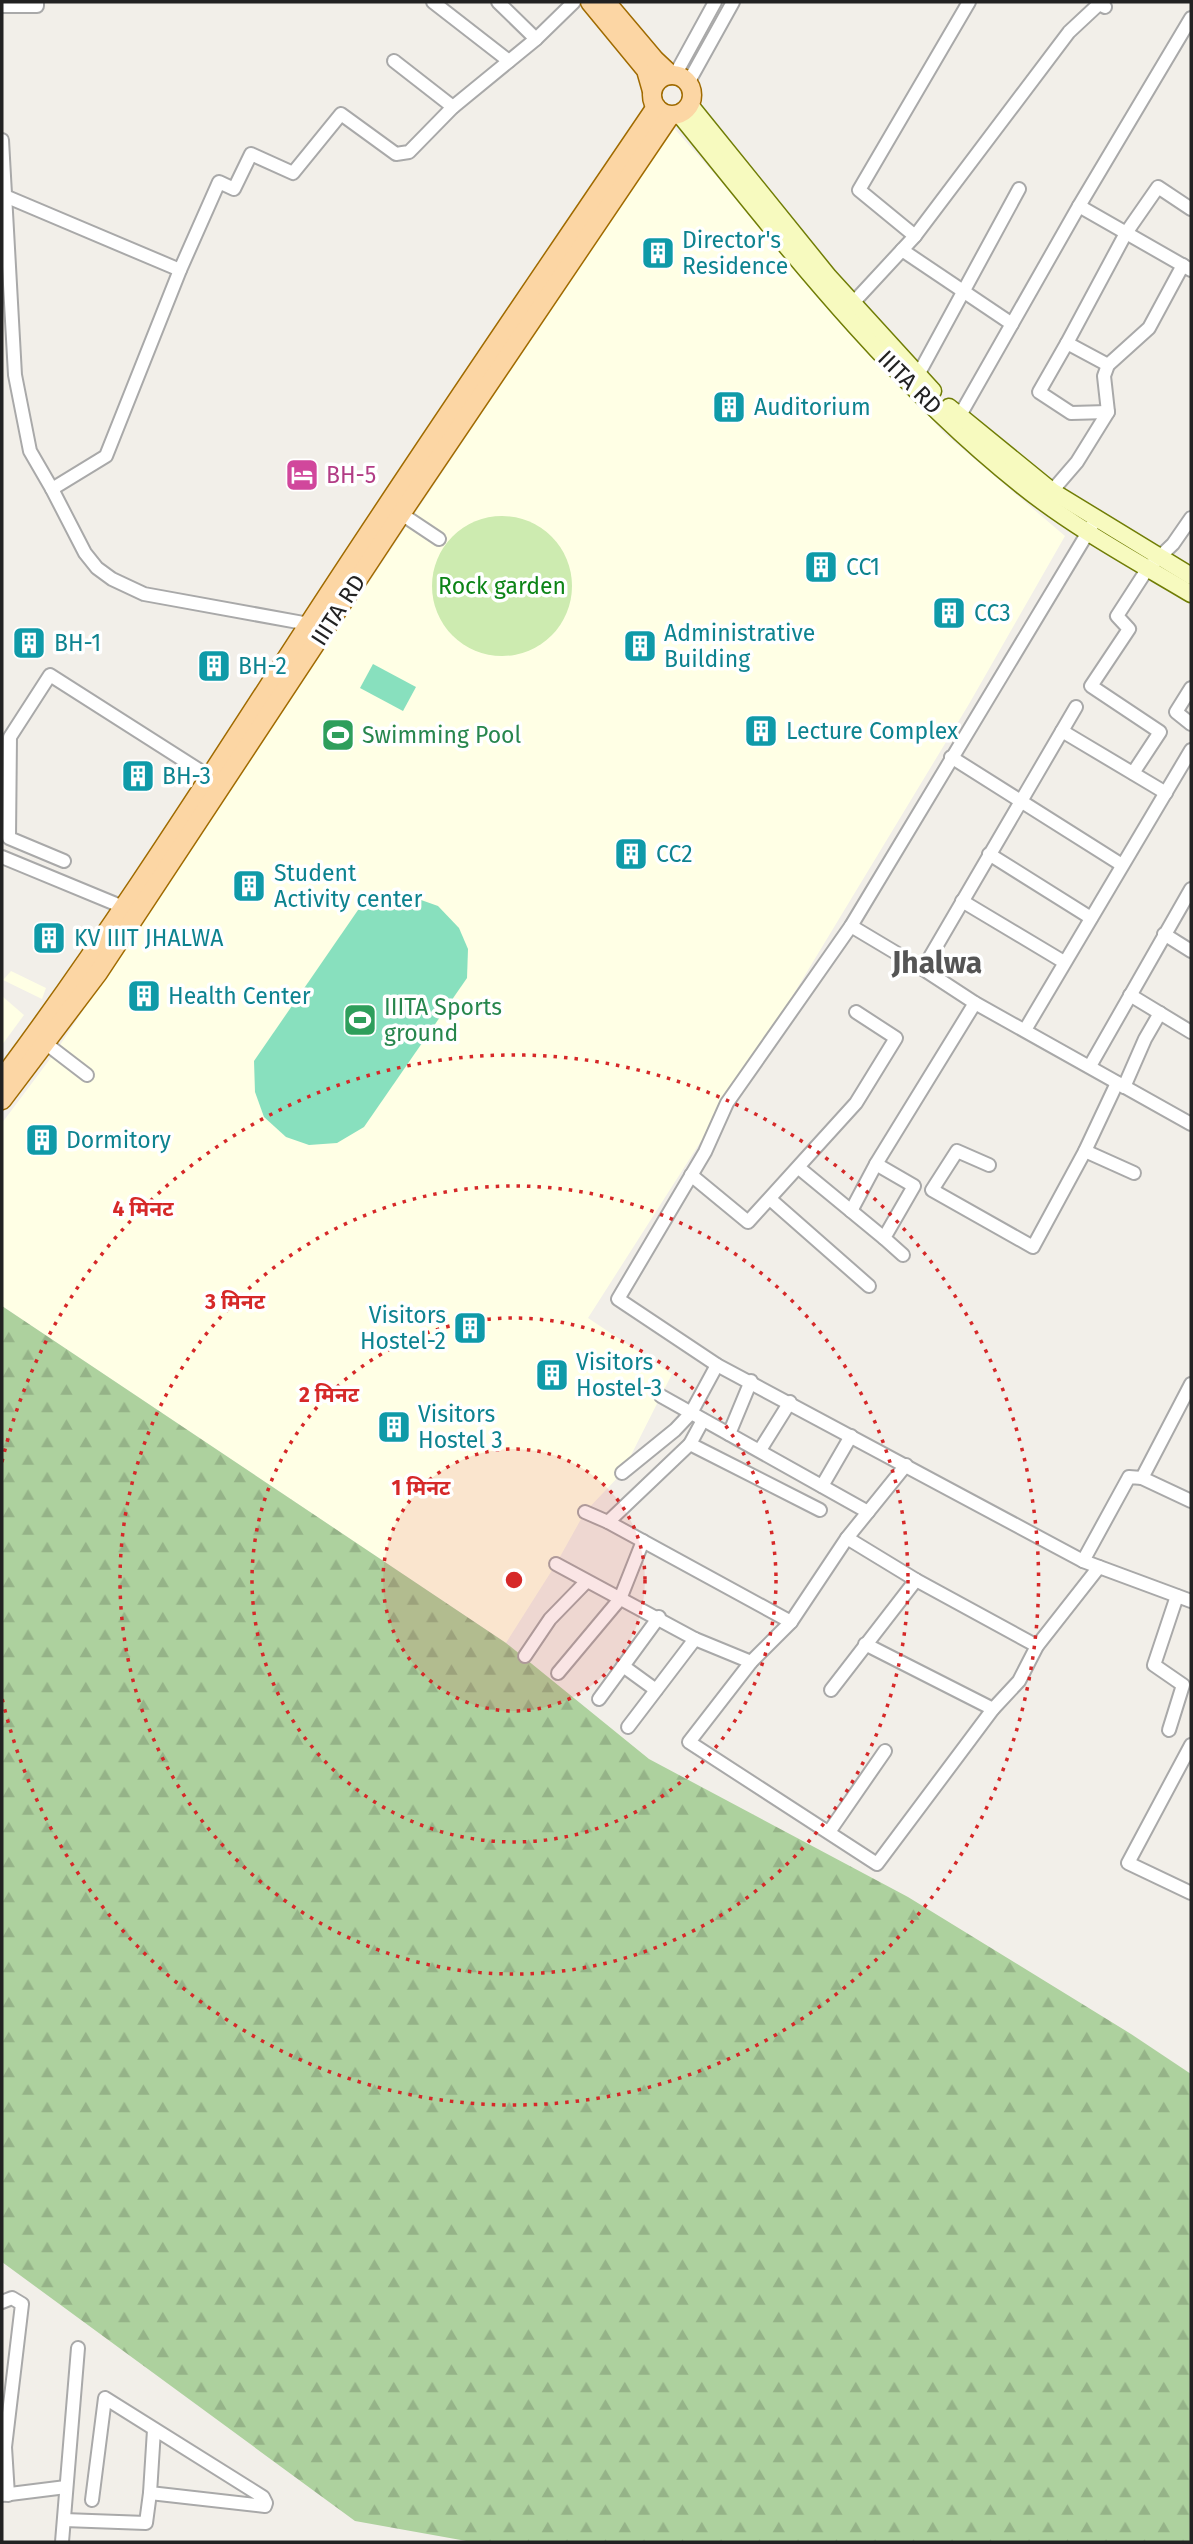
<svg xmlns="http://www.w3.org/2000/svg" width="1193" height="2544" viewBox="0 0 1193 2544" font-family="'Fira Sans','Noto Sans Devanagari',sans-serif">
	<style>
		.education { fill: #ffffe5 }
		.forest { fill: url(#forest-firs) }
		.garden { fill: #cdebb0 }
		.pitch { fill: #88e0be }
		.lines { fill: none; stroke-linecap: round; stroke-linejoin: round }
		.minor-casing { stroke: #a9a9a9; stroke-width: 16 }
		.secondary-casing { stroke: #707d05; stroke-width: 19 }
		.primary-casing { stroke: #a06b00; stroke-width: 21 }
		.minor { stroke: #fff; stroke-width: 12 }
		.secondary { stroke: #f7fabf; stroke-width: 16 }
		.primary { stroke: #fcd6a4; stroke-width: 18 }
		.ring { fill: none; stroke: #d62828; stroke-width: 3.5; stroke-dasharray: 3.5 7 }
		.labels { text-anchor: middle; stroke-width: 7; stroke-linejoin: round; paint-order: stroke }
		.culture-label { font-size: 23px; fill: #0d838f; stroke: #fff; text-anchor: start }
		.street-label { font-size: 23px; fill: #222; stroke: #fff }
		.hotel-label { font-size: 23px; fill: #b23c85; stroke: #fff; text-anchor: start }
		.park-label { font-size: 23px; fill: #0c8416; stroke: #fff }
		.leisure-label { font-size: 23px; fill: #27864d; stroke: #fff; text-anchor: start }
		.district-label { font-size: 30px; font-weight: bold; fill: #555; stroke: #fff }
		.centre { fill: #d62828; stroke: #fff; stroke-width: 3.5 }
		.ring-label { font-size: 21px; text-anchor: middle; font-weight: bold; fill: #d62828; stroke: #fff; stroke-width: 7; stroke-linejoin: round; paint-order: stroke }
	</style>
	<defs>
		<pattern id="forest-firs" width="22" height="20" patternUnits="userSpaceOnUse" patternTransform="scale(1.75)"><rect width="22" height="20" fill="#add19e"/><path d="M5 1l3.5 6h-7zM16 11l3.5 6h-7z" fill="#95b388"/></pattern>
	</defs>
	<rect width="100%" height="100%" fill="#f2efe9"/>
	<g class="education">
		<polygon points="673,127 944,433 1065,536 969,704 770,1033 588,1318 672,1374 622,1473 585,1512 556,1564 506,1643 2,1306 2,1123 56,1051"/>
		<polygon points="11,971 46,988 42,999 3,980"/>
		<polygon points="2,996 24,1015 2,1045"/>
	</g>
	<polygon class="forest" points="2,1306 506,1643 649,1759 908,1897 1131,2034 1191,2074 1191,2542 472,2542 355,2521 2,2262"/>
	<circle class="garden" cx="502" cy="586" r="70"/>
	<g class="pitch">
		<polygon points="373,664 416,687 403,711 360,688"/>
		<polygon points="407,895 438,906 459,928 468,949 467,978 364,1127 337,1143 309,1145 286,1137 264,1117 255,1092 254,1061 358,910 383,897"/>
	</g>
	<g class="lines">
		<defs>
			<g id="minor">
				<polyline points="433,2 509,61"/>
				<polyline points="498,2 536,39"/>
				<polyline points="2,6 37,6 37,2"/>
				<polyline points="394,61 453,107"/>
				<polyline points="675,75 715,2"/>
				<polyline points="688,83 733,2"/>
				<polyline points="2,140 15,375 30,451 52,489"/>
				<polyline points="5,196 180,270"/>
				<polyline points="1079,206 1191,270"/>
				<polyline points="915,236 859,190 969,2"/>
				<polyline points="902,250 1012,324"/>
				<polyline points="852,304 915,236 1069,32 1099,4 1105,7"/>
				<polyline points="1067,343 1126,233 1158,187 1191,209"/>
				<polyline points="918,375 1019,189"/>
				<polyline points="1108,412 1071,413 1039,392 1067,343 1108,365"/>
				<polyline points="959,417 1079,206 1191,18"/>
				<polyline points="1052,491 1077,462 1108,412 1104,376 1108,365 1149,328 1183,265"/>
				<polyline points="394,509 439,539"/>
				<polyline points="1096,519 851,926 727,1103 705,1152 618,1299 717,1365 1083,1561 1191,1601"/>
				<polyline points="309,624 144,594 112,579 97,568 85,553 52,489 106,456 180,270 219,182 234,189 251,154 293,173 341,114 396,154 409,152 453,107 536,39 574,2"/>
				<polyline points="1191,688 1176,712 1191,724"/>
				<polyline points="1062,731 1166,793"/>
				<polyline points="951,757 1122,865"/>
				<polyline points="1133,773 1160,732 1091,686 1129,629 1117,616 1148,568 1173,544 1191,518"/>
				<polyline points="989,854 1091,918"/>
				<polyline points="2,857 123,907"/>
				<polyline points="64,861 9,838 10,737 50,675 210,777"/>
				<polyline points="962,901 1064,962"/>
				<polyline points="851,926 923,969 975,1003 1191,1124"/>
				<polyline points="1164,934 1191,951"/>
				<polyline points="923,969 1076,707"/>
				<polyline points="1130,995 1191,1032"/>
				<polyline points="1025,1030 1191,750"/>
				<polyline points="40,1039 87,1075"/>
				<polyline points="1090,1066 1191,889"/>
				<polyline points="1124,1087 1145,1039 1160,1013"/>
				<polyline points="1085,1151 1134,1173"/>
				<polyline points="989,1165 957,1151 932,1190 1033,1247 1085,1151 1117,1083"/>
				<polyline points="799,1168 884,1238"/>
				<polyline points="691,1175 748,1222 856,1103 896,1038 856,1012"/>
				<polyline points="770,1199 869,1286"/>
				<polyline points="851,1211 876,1164"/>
				<polyline points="903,1255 884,1238 914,1186 876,1164 975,1003"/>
				<polyline points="661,1396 868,1512"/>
				<polyline points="729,1434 751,1381"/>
				<polyline points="690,1444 703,1420"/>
				<polyline points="760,1450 790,1402"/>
				<polyline points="906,1465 847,1538 791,1622 751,1662 689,1742 877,1864 993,1709 1019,1681 1037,1646 1099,1567"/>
				<polyline points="622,1473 675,1430 691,1413 717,1365"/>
				<polyline points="1142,1478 1191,1501"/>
				<polyline points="822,1486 851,1436"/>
				<polyline points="585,1512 608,1522 791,1622"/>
				<polyline points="608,1522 690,1444 820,1510"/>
				<polyline points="847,1538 916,1580 1037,1646"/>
				<polyline points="1083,1561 1129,1477 1142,1478 1191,1384"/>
				<polyline points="556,1564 695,1639 751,1662"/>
				<polyline points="865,1644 993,1709"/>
				<polyline points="525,1656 550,1619 586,1582"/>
				<polyline points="623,1666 656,1690"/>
				<polyline points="558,1673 620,1599 643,1541"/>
				<polyline points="831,1690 916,1580"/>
				<polyline points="599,1699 659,1617"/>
				<polyline points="628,1727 695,1639"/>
				<polyline points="1169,1730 1183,1685 1154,1665 1177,1596"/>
				<polyline points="1191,1745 1128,1863 1191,1893"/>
				<polyline points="829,1832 885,1751"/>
				<polyline points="2,2302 12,2298 22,2304 5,2447 8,2495"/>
				<polyline points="2,2495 66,2487"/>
				<polyline points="92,2500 105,2398 263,2497 266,2503 265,2506 150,2493 154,2430"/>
				<polyline points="64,2520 146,2523 150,2493"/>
				<polyline points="62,2542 78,2348"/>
			</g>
			<g id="secondary">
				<polyline points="690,105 829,277 933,391"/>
				<path d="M 679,114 C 785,245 889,380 1021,485 C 1073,527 1134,560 1191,594"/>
				<polyline points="949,407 1052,491 1191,576"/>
			</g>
			<g id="primary">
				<polyline points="590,2 646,70 652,91"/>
				<polyline points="606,2 655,60 671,75"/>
				<circle cx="672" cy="95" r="20"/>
				<path d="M 2,1079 C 110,934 207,781 305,630 C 419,454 538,281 656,107"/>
				<polyline points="2,1100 98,973 401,514 670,116"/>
			</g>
		</defs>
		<use href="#minor" class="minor-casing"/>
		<use href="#secondary" class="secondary-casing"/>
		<use href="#primary" class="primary-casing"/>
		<use href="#minor" class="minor"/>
		<use href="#secondary" class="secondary"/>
		<use href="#primary" class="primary"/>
	</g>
	<circle cx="514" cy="1580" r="131" fill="#d62828" fill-opacity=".12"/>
	<g class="ring">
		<circle cx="514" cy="1580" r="131"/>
		<circle cx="514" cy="1580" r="262"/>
		<circle cx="514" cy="1580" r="394"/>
		<path d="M2 1462A525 525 0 1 1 2 1698"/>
	</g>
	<defs>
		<symbol id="building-square" viewBox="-11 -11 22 22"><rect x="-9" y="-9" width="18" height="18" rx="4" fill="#0f9aa8" stroke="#fff"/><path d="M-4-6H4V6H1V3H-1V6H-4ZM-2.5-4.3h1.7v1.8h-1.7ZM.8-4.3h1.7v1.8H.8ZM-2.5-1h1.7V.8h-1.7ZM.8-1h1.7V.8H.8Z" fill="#fff"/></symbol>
		<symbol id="hotel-square" viewBox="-11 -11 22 22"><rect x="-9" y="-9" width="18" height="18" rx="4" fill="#d1479c" stroke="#fff"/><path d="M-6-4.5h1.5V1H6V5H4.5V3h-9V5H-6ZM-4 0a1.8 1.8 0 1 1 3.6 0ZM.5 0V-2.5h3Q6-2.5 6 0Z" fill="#fff"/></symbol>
		<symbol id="stadium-square" viewBox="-11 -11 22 22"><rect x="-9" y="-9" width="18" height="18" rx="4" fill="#2e9e5b" stroke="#fff"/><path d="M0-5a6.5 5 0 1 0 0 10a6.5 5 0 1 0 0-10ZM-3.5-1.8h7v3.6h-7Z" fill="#fff"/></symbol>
	</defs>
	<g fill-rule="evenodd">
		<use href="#building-square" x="639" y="234" width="38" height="38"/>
		<use href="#building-square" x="710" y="388" width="38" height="38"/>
		<use href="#hotel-square" x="283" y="456" width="38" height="38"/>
		<use href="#building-square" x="802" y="548" width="38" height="38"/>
		<use href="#building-square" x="930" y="594" width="38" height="38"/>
		<use href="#building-square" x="10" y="624" width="38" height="38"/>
		<use href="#building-square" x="621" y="627" width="38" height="38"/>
		<use href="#building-square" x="195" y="647" width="38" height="38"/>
		<use href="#building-square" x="742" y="712" width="38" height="38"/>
		<use href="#stadium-square" x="319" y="716" width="38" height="38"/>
		<use href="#building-square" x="119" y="757" width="38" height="38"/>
		<use href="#building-square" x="612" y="835" width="38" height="38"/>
		<use href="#building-square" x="230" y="867" width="38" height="38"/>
		<use href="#building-square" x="30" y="919" width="38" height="38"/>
		<use href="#building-square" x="125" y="977" width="38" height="38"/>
		<use href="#stadium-square" x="341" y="1001" width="38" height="38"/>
		<use href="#building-square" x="23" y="1121" width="38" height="38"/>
		<use href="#building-square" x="451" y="1309" width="38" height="38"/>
		<use href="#building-square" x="533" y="1356" width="38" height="38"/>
		<use href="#building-square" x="375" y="1408" width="38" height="38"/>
	</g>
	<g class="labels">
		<g class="culture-label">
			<text x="682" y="248">Director's<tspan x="682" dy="26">Residence</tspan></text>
			<text x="754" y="415">Auditorium</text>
			<text x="846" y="575">CC1</text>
			<text x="974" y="621">CC3</text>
			<text x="664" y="641">Administrative<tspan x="664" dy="26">Building</tspan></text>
			<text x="54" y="651">BH-1</text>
			<text x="238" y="674">BH-2</text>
			<text x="786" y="739">Lecture Complex</text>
			<text x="162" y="784">BH-3</text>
			<text x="656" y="862">CC2</text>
			<text x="274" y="881">Student<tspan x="274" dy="26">Activity center</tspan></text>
			<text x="74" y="946">KV IIIT JHALWA</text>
			<text x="168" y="1004">Health Center</text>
			<text x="66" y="1148">Dormitory</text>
			<text x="446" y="1323" text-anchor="end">Visitors<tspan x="446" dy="26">Hostel-2</tspan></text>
			<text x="576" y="1370">Visitors<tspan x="576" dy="26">Hostel-3</tspan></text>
			<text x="418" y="1422">Visitors<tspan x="418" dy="26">Hostel 3</tspan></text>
		</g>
		<g class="street-label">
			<text transform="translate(910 382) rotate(45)" y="8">IIITA RD</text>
			<text transform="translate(338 610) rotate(-57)" y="8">IIITA RD</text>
		</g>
		<g class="hotel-label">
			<text x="326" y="483">BH-5</text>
		</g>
		<g class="park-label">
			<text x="502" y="594">Rock garden</text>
		</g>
		<g class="leisure-label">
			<text x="362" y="743">Swimming Pool</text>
			<text x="384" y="1015">IIITA Sports<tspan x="384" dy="26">ground</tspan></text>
		</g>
		<g class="district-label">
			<text x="937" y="973">Jhalwa</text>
		</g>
	</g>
	<circle cx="514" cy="1580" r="10" class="centre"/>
	<g class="ring-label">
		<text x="143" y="1216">4 मिनट</text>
		<text x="235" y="1309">3 मिनट</text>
		<text x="329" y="1402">2 मिनट</text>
		<text x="421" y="1495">1 मिनट</text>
	</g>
	<rect width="1193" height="2544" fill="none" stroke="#222222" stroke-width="7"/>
</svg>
